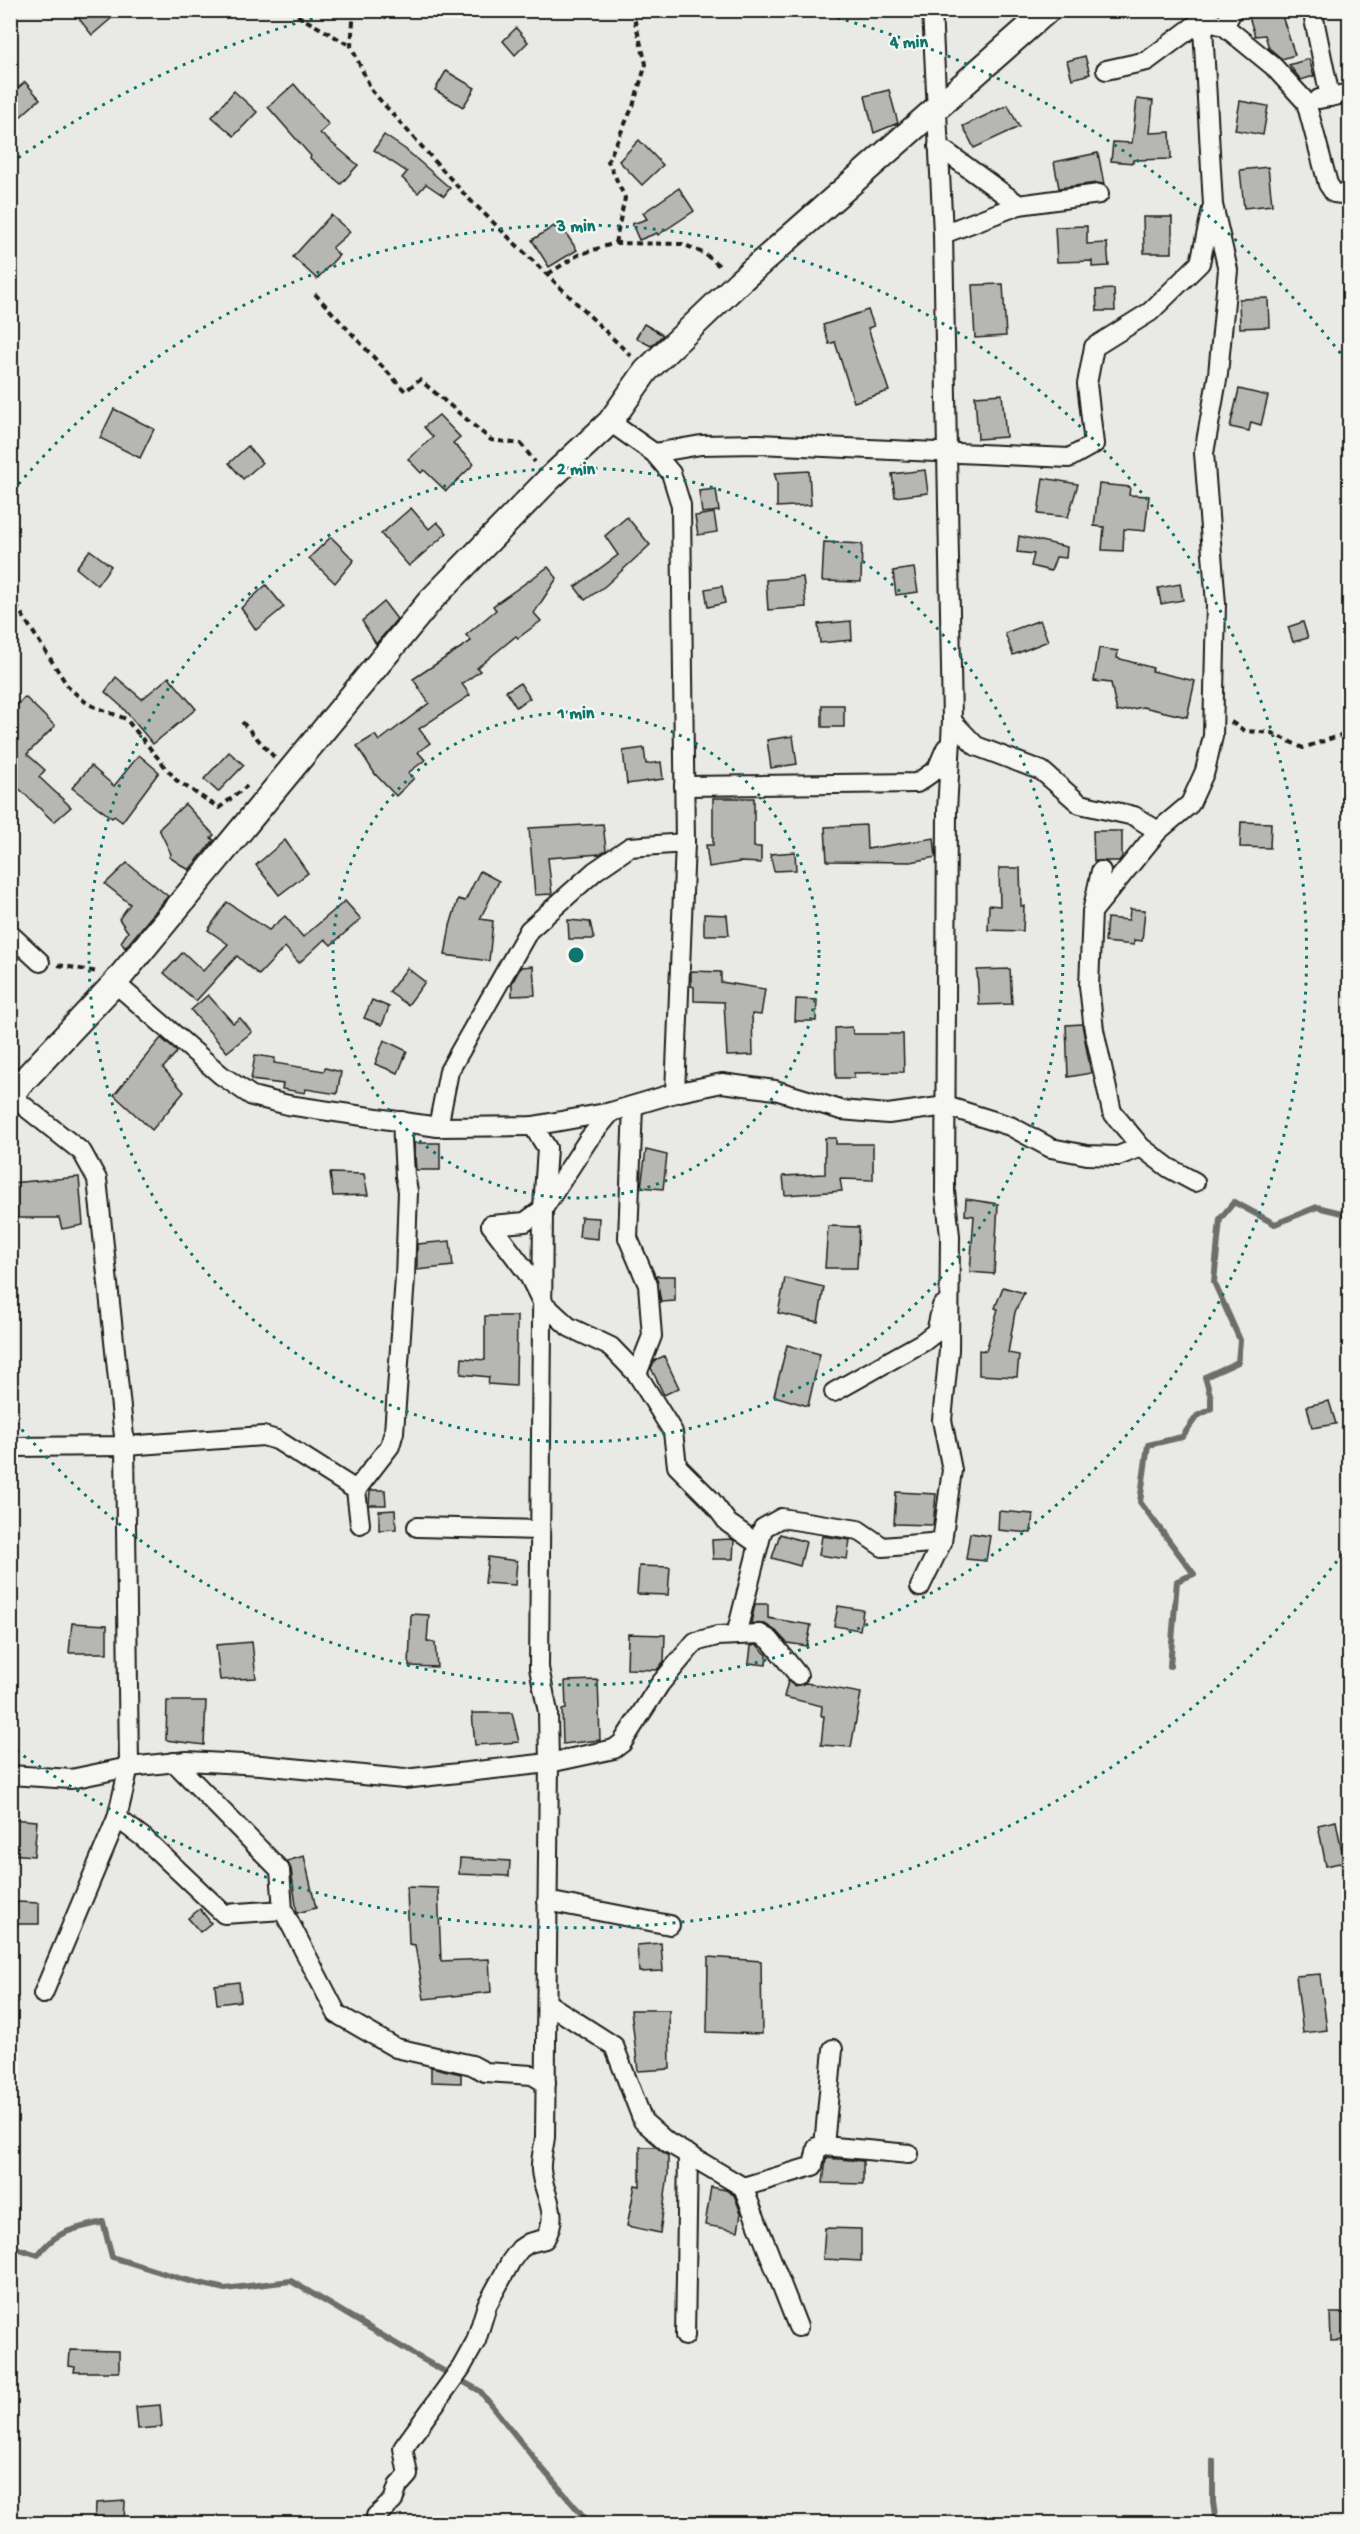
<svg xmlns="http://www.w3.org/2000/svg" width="1360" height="2534" viewBox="0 0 1360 2534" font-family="'Gochi Hand',sans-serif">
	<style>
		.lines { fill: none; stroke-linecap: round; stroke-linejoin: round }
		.stream { stroke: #6d6d6c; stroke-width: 6 }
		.building { fill: #b6b6b3; stroke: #1c1c1c; stroke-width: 1.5 }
		.street-casing { stroke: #1c1c1c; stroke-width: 22 }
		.secondary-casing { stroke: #1c1c1c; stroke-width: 28 }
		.path { stroke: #1c1c1c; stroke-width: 4; stroke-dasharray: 6 4.5; stroke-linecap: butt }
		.street { stroke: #f6f6f2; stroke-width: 18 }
		.secondary { stroke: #f6f6f2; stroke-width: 24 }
		.ring { fill: none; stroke: #0f766e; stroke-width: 3; stroke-dasharray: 3 6 }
		.centre { fill: #0f766e; stroke: #f6f6f2; stroke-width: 3 }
		.ring-label { font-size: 18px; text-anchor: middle; font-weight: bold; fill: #0f766e; stroke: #f6f6f2; stroke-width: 4.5; stroke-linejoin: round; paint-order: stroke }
	</style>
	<rect width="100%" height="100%" fill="#e9e9e5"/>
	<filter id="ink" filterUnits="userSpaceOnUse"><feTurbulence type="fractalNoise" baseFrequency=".0167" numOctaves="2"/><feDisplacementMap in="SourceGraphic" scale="12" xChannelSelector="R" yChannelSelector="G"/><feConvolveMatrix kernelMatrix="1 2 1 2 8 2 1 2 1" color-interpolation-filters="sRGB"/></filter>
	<g filter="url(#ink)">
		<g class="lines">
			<g class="stream">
				<polyline points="1170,1666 1177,1581 1194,1574 1140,1502 1148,1445 1182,1437 1197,1416 1211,1409 1211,1398 1205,1377 1238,1362 1240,1340 1214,1282 1220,1219 1234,1202 1275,1224 1317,1207 1350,1215"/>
				<path d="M 10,2246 L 38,2255 C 56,2230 75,2229 103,2222 L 112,2257 L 182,2279 L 225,2289 L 291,2281 L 415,2355 L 480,2391 L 540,2466 L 590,2524"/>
				<polyline points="1213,2461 1213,2502 1216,2524"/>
			</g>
		</g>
		<g class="building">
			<polygon points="72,10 121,10 92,35"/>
			<polygon points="1247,10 1280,10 1295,55 1282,59 1269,48 1265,35 1255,36"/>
			<polygon points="516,28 528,42 515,55 503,41"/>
			<polygon points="1085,56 1090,74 1072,79 1067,61"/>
			<polygon points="1309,59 1314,76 1301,80 1289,65"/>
			<polygon points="446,71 475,88 463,107 435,90"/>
			<polygon points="25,82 40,99 10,126 10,95"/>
			<polygon points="294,84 329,125 320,133 358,165 341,184 310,158 311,156 268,107"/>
			<polygon points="889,90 898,123 874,133 865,96"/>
			<polygon points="234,91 257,112 234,136 212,117"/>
			<polygon points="1137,99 1153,101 1150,133 1170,132 1171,159 1133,160 1133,163 1111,161 1113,142 1132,143"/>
			<polygon points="1240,101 1268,106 1263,135 1235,130"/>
			<polygon points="1008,105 1019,127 974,148 963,126"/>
			<polygon points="384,135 405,149 450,188 444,196 426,184 418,193 402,178 407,172 374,150"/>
			<polygon points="639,140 663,165 642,185 619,161"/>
			<polygon points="1098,153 1104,184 1097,183 1059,188 1054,162"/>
			<polygon points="1268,167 1272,205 1244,208 1240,170"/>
			<polygon points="679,188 694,211 658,235 657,233 639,240 632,224 647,219 643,213"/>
			<polygon points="331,215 350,232 332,248 339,255 317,279 293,257"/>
			<polygon points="1143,217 1172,217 1172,253 1144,253"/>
			<polygon points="559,223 577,250 549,267 532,240"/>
			<polygon points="1087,226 1087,244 1107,243 1109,266 1092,267 1092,261 1057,262 1055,227"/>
			<polygon points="1003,284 1006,336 975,338 972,285"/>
			<polygon points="1114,289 1115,311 1097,311 1096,290"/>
			<polygon points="1268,298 1269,327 1240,328 1239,299"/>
			<polygon points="868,310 874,326 868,328 889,391 854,402 835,342 829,344 823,325"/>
			<polygon points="644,324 663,335 651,346 636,338"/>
			<polygon points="1239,389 1268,396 1261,425 1251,422 1249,431 1230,427"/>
			<polygon points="1002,394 1006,437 978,439 975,396"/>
			<polygon points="114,409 154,429 140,458 100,438"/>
			<polygon points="439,415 460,437 453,443 474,464 446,491 424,470 421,473 408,459 433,437 424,427"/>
			<polygon points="248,446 262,463 243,479 229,463"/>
			<polygon points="925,470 928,493 895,497 892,474"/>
			<polygon points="809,471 811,505 777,507 777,482 774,473"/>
			<polygon points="1043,478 1078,484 1068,517 1038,514"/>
			<polygon points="1099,484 1130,487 1129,495 1149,496 1145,531 1124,529 1123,551 1102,550 1104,527 1094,526"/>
			<polygon points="716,489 719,511 702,513 699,491"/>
			<polygon points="411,508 429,529 437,522 447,533 409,566 381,534"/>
			<polygon points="714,513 717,532 698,535 695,516"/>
			<polygon points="627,517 650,545 605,586 585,600 575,587 618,555 605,536"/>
			<polygon points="1019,536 1067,547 1066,558 1056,557 1051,571 1031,566 1034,554 1017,552"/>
			<polygon points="331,537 354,560 335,583 309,558"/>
			<polygon points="824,542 862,544 861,582 822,581"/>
			<polygon points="90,550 111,566 97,585 76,568"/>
			<polygon points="548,567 557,578 534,613 541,621 518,638 516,636 477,668 480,671 462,684 470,695 419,729 430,743 418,752 425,760 408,773 414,778 396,796 375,774 357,746 375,735 379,741 429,703 413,679 471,641 466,635 496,610 493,606"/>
			<polygon points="914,568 918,592 896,595 893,571"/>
			<polygon points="803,577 806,607 768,610 766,580"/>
			<polygon points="1180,584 1183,600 1161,604 1158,588"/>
			<polygon points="266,585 284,607 256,630 241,608"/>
			<polygon points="722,586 725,603 708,607 705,589"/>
			<polygon points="384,602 397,619 376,644 362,621"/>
			<polygon points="1040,620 1048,641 1013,655 1005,633"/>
			<polygon points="851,621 852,640 820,643 818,624"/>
			<polygon points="1303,622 1308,638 1293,642 1288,627"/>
			<polygon points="1099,648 1118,651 1117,658 1153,668 1152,671 1195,681 1187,717 1143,707 1117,712 1111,683 1094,681"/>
			<polygon points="116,677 142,699 169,677 196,709 153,744 122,707 105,692"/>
			<polygon points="520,683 530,698 516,707 506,691"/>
			<polygon points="25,697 55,726 27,754 45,770 39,777 71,807 54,822 10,780 10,711"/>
			<rect x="822" y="705" width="22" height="22"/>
			<polygon points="793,736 797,764 771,768 767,740"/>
			<polygon points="644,748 646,764 661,762 663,779 627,784 623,751"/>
			<polygon points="229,752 244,765 218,792 204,779"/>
			<polygon points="139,755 159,772 122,822 114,816 112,818 72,788 91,766 114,786"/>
			<polygon points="713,798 754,798 754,847 761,847 761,863 740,862 709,867 706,845 713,845"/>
			<polygon points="185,804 214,835 211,838 214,840 189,870 169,857 171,854 159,829"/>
			<polygon points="1241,822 1271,823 1270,848 1240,847"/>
			<polygon points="603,824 606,850 600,854 548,858 552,894 535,895 529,828"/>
			<polygon points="866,825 867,849 934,838 936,857 911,862 827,861 825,827"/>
			<polygon points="1093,831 1122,831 1122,857 1119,861 1094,861"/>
			<polygon points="285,840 308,873 279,895 256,865"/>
			<polygon points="795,852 796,870 774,871 770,854"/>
			<polygon points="127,863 168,896 125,948 121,942 128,932 119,919 130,904 105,884"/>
			<polygon points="999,868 1020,868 1021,906 1024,906 1023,931 988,930 989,905 1000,906"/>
			<polygon points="480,871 499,881 480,919 493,921 489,961 445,955 450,926 458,899 465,901"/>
			<polygon points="345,901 361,919 331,945 325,939 299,963 285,947 259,975 237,956 196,1001 164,973 183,952 203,971 228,944 208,930 227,902 269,930 285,916 303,937"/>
			<polygon points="1130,909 1145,910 1142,941 1134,940 1134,945 1105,942 1107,918 1129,920"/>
			<polygon points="704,914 727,915 729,935 704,935"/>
			<polygon points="568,920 590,922 594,939 569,939"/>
			<polygon points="533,966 535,995 512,996 512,983 521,967"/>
			<polygon points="407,968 425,982 408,1005 389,992"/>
			<polygon points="1010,969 1012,1004 979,1005 977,970"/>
			<polygon points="691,971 721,972 721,982 765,989 761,1015 752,1014 753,1055 727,1056 724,1002 694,1001 694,987 691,986"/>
			<polygon points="208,995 233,1023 240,1018 252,1032 227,1052 191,1010"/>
			<polygon points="796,999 817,1000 816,1021 795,1021"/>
			<polygon points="372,1000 389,1007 382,1025 364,1018"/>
			<polygon points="1082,1024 1091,1073 1068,1077 1066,1025"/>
			<polygon points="852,1027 853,1034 903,1034 904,1072 854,1073 854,1078 836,1078 835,1028"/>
			<polygon points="161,1038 177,1052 163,1068 184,1092 152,1130 114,1095"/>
			<polygon points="384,1040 407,1051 398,1073 375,1064"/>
			<polygon points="255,1055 275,1058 274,1063 324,1071 325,1068 341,1072 337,1094 306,1089 305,1093 282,1089 283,1084 251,1080"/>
			<polygon points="825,1138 836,1138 836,1144 873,1144 873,1180 840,1179 842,1191 785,1195 783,1176 825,1174"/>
			<polygon points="414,1143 440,1143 440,1170 416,1170"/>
			<polygon points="646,1150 667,1155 663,1189 641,1187"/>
			<polygon points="330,1173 364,1174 368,1195 333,1196"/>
			<polygon points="79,1177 83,1225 62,1229 59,1218 14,1218 13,1208 10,1208 10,1183"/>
			<polygon points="966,1199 998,1204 994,1274 970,1272 974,1216 965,1215"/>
			<polygon points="581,1217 599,1218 598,1239 579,1237"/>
			<polygon points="828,1226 859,1227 857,1268 825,1268"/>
			<polygon points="450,1241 453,1266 417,1270 417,1244"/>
			<polygon points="656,1276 675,1276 675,1301 661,1302"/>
			<polygon points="785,1278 824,1287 818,1322 778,1313"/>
			<polygon points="1003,1287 1024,1293 1015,1312 1008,1353 1019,1355 1017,1377 979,1375 979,1350 986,1351 998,1309 995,1308"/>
			<polygon points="485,1316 517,1316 516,1386 488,1384 489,1377 461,1374 462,1358 485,1360"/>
			<polygon points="787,1345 820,1354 808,1406 774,1396"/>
			<polygon points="664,1356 679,1388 664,1395 651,1368 655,1360"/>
			<polygon points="1329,1401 1336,1424 1312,1428 1307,1406"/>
			<polygon points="370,1490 385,1490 386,1505 369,1505"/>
			<polygon points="896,1492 936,1494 933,1525 894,1524"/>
			<polygon points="395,1510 396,1529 379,1530 379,1511"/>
			<polygon points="999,1511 1033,1514 1031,1533 998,1530"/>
			<polygon points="970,1533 990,1536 986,1561 966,1559"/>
			<polygon points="780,1534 806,1542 800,1566 772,1558"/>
			<polygon points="822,1536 850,1540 847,1559 819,1555"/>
			<polygon points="732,1539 734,1541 733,1559 713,1559 712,1540"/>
			<polygon points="488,1557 517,1561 515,1585 485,1583"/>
			<polygon points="639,1566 670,1567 668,1595 637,1594"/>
			<polygon points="755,1604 768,1604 768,1618 811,1625 807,1646 787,1643 776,1631 765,1624 751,1623"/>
			<polygon points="838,1606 863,1610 860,1630 834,1626"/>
			<polygon points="411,1614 429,1615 427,1641 435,1643 437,1667 409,1666"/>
			<polygon points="72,1623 107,1625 107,1653 69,1653"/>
			<polygon points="628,1634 665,1635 664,1661 657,1670 627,1669"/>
			<polygon points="252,1642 256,1678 220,1680 216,1645"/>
			<polygon points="757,1645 767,1655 766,1665 749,1663 751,1646"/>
			<polygon points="598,1680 600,1740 563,1744 562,1710 566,1709 565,1681"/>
			<polygon points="788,1681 794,1686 806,1683 861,1693 851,1747 821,1745 824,1716 821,1716 822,1706 784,1697"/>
			<polygon points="167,1701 206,1701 204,1745 166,1740"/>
			<polygon points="472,1713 512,1713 519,1742 475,1745"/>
			<polygon points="10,1819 37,1821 34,1856 10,1854"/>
			<polygon points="1336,1821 1344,1862 1326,1866 1318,1825"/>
			<polygon points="304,1856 316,1908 297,1913 291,1869 287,1861"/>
			<polygon points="460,1858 510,1861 509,1876 459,1874"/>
			<polygon points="407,1887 438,1888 441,1961 489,1959 491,1992 424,1999 415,1945 409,1944"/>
			<polygon points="17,1902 39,1903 39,1924 14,1924"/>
			<polygon points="200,1909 211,1923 200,1932 188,1918"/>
			<polygon points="661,1943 663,1971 639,1972 637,1945"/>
			<polygon points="708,1957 761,1961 762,2034 707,2032"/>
			<polygon points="1320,1974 1327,2030 1303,2033 1296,1976"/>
			<polygon points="239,1982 241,2001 217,2004 215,1985"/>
			<polygon points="631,2010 669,2010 670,2069 638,2071"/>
			<polygon points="431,2067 461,2074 461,2083 431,2082"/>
			<polygon points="640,2147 656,2147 668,2156 668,2174 660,2233 627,2226 635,2185 640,2186"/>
			<polygon points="826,2158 863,2161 863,2184 823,2183"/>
			<polygon points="711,2187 726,2190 734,2195 741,2213 738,2231 705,2225"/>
			<polygon points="825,2228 861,2229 861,2261 823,2259"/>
			<polygon points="1330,2313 1350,2313 1350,2340 1331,2341"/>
			<polygon points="70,2350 119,2351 119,2372 74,2372 75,2367 69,2366"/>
			<polygon points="160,2405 162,2427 138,2429 136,2407"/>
			<polygon points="125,2501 124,2523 95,2523 96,2503"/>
		</g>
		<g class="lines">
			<defs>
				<g id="street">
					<polyline points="1314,19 1330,97"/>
					<polyline points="1224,26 1233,10"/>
					<polyline points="1106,70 1147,61 1202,20 1224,26 1273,66 1306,102 1328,184 1334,193 1350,195"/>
					<polyline points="1319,99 1350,93"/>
					<polyline points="938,146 1019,205"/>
					<polyline points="943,234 1019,205 1099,194"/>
					<polyline points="610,422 654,453 671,473 681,505 685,843 675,1093"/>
					<polyline points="654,453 701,445 758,444 1069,458 1094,444 1087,384 1094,347 1150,312 1200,263 1212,209"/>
					<polyline points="952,721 976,746 1042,771 1080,804 1134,816 1158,831"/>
					<polyline points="684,786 917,783 937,769 946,748"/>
					<polyline points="1101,871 1092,912 1089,986 1094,1030 1112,1112 1141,1147 1169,1168 1195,1182"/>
					<polyline points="1092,912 1158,831 1190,804 1205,771 1213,736 1216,604 1204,453 1218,374 1228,270 1213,205 1202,10"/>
					<polyline points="10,934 40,962"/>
					<polyline points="115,983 221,1075 252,1096 288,1105 438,1127 533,1126 611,1112 675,1093 722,1083 775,1090 841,1110 888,1114 946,1106 1010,1126 1051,1148 1087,1155 1118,1156 1141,1147"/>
					<polyline points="10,1095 82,1152 97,1179 125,1446 129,1767 117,1818 43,1994"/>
					<polyline points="633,1106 628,1238 648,1285 652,1336 637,1374"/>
					<polyline points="438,1127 449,1071 529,930 595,871 630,847 685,843"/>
					<polyline points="491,1225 528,1274 542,1302 569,1327 611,1347 637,1374 673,1432 677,1466 711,1500 728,1523 758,1544"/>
					<polyline points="491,1225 525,1222 543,1209 588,1140 611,1112"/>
					<polyline points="834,1392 923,1342 936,1332 942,1306"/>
					<polyline points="10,1447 125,1446 263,1436 277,1440 356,1490 360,1524"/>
					<polyline points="356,1490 390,1446 394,1432 405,1278 408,1191 405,1176 402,1121"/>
					<polyline points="417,1527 540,1530"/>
					<polyline points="920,1587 942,1542 952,1470 942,1420 949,1350 950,1236 945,1191 947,811 952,721 943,234 932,10"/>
					<polyline points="736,1635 763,1528 781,1518 858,1530 883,1547 942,1542"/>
					<polyline points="174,1762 280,1870 283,1910 337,2014 396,2048 472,2065 485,2072 532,2075 546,2083"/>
					<polyline points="10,1775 71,1779 129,1767 187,1761 261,1765 404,1779 549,1763 614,1749 622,1743 660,1684 695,1642 717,1636 760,1634 770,1640 798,1675"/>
					<polyline points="117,1818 144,1838 224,1914 283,1910"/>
					<polyline points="547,1901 670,1925"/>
					<polyline points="547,2003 614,2046 643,2121 667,2142 743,2187 798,2327"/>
					<polyline points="824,2146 909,2154"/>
					<polyline points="743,2187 813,2166 817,2147 824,2146 833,2049"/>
					<polyline points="685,2336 688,2154"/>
					<path d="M 376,2524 L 376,2516 L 393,2501 L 398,2486 L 408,2475 L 403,2448 L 461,2368 L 476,2341 L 487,2305 L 511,2261 L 520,2249 L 529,2243 L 545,2239 C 561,2213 543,2195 541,2170 C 540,2160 544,2147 545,2137 L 549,1763 L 548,1712 L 539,1668 L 543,1209 L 547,1148 L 533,1126"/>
				</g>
				<polyline id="secondary" points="10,1095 115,983 430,601 548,480 610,422 646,371 739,282 1048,10"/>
			</defs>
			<use href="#street" class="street-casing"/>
			<use href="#secondary" class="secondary-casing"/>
			<g class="path">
				<polyline points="288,10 351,46"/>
				<polyline points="354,10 351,46 372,91 466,196 631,356"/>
				<polyline points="615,243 625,198 608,161 633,106 646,64 632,10"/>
				<polyline points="548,274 578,255 615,243 683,244 705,254 722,268"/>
				<polyline points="315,294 405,391 420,380 491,440 521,444 535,462"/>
				<polyline points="10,596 69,688 88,704 126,719 176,780 219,808 247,786"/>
				<polyline points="242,722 275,758"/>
				<polyline points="1231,722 1245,731 1272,733 1303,748 1350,732"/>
				<polyline points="58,965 98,972"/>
			</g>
			<use href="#street" class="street"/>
			<use href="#secondary" class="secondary"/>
		</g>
	</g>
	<g class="ring">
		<circle cx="576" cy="955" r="243"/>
		<circle cx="576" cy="955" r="487"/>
		<path d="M13 491A730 730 0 1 1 13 1419"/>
		<path d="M1348 1547A973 973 0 0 1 11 1747M11 163A973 973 0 0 1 341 11M811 11A973 973 0 0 1 1348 363"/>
	</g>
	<circle cx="576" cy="955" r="9" class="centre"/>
	<g class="ring-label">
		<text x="909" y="47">4 min</text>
		<text x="576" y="231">3 min</text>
		<text x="576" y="474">2 min</text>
		<text x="576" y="718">1 min</text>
	</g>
	<rect width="1360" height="2534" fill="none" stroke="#f6f6f2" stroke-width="36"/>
	<rect x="18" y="18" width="1324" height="2498" fill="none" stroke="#1c1c1c" stroke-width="2" filter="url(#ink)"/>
</svg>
